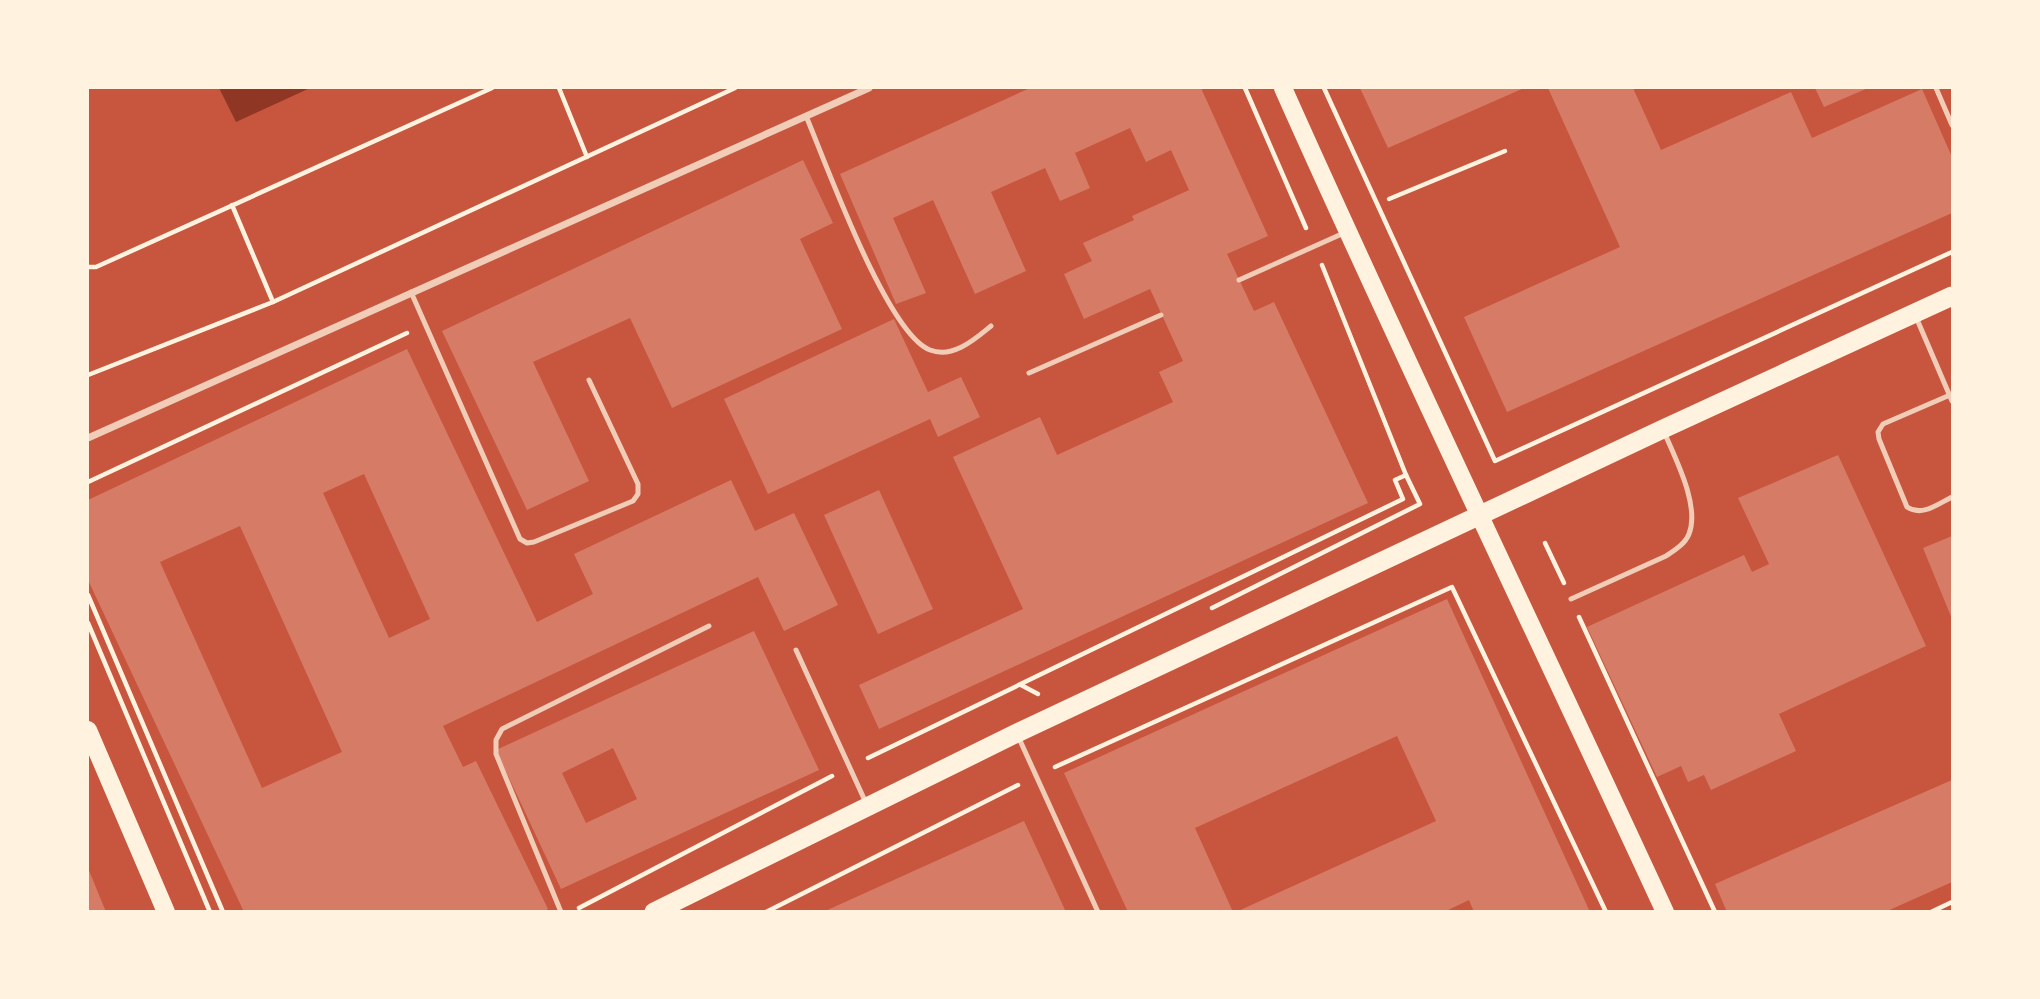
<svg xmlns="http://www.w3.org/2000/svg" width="2040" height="999" viewBox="0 0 2040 999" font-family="'Open Sans',sans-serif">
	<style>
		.water { fill: #8f3625 }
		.building { fill: #d67c66; fill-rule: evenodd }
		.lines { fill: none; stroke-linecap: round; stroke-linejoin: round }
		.path { stroke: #fff3e0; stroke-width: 4.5 }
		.service { stroke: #f1ccb7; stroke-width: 5 }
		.minor { stroke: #f1ccb7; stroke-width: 7 }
		.primary { stroke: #fff3e0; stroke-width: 18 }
		.trunk { stroke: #fff3e0; stroke-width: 19 }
	</style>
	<rect width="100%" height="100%" fill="#c8553d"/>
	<polygon class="water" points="219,88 310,88 236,122"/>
	<g class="building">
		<polygon points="1030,88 1112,88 1113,89 1117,88 1201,88 1268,236 1227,254 1254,311 1274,302 1368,503 879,729 859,685 1023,609 953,457 1040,417 1057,455 1173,402 1159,372 1183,361 1150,289 1084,319 1064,274 1092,261 1083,243 1134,220 1132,216 1189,190 1171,150 1146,162 1130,128 1075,153 1090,188 1060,201 1045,168 991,192 1026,271 975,294 933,200 893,218 926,293 896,304 840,174"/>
		<polygon points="1360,88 1524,88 1388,148"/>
		<polygon points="1548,88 1633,88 1661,150 1791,92 1812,138 1922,89 1952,157 1952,213 1507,412 1464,317 1620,247"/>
		<polygon points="1815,88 1868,88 1824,107"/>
		<polygon points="803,160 833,223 800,239 842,329 672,408 630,318 533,362 589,481 527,510 442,331"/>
		<polygon points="894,319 928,392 961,377 980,417 938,437 930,419 768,494 724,399"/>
		<path d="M 407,349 L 537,622 L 593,594 L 574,554 L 731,480 L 755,531 L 794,513 L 838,605 L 784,631 L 758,577 L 443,726 L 463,767 L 476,761 L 548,909 L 542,912 L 244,912 L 88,580 L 88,500 ZM 364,474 L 430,619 L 389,638 L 323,493 ZM 240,526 L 342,752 L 262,788 L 160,562 Z"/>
		<polygon points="1838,455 1926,646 1779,714 1796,751 1711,790 1704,775 1688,782 1681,766 1657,777 1587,627 1744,555 1752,572 1769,564 1738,498"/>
		<polygon points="879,490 933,609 878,634 824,515"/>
		<polygon points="1952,536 1952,619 1923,548"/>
		<polygon points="1447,599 1590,912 1474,912 1469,900 1444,912 1236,912 1436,821 1397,736 1195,828 1233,912 1128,912 1064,773"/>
		<path d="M 754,631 L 819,770 L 561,889 L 496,750 ZM 613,748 L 637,799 L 586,823 L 562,773 Z"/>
		<polygon points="1952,780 1952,882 1885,912 1727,912 1715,884"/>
		<polygon points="1024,821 1066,912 823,912"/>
		<polygon points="88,868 106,912 88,912"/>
	</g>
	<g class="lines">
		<g class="path">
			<polyline points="559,88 587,157"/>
			<polyline points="1245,88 1306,228"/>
			<polyline points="1324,88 1495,461 1952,252"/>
			<polyline points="1389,199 1505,151"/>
			<polyline points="232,205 273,302"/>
			<polyline points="88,267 96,267 492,88"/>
			<polyline points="88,375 273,302 735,88"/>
			<polyline points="88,482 407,333"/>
			<polyline points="1545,543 1564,583"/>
			<polyline points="88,595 223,912"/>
			<polyline points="1212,608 1420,504 1406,475 1322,265"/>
			<polyline points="1579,617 1715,912"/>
			<polyline points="88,623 210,912"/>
			<polyline points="1021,685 1038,694"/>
			<polyline points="868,758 1403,499 1395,480 1406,475"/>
			<polyline points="1055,767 1452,587 1606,912"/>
			<polyline points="579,908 832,776"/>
			<polyline points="766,912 1018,785"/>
			<polyline points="1931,912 1952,902"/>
		</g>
		<g class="service">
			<polyline points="1936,88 1952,125"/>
			<path d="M 806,116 C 826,163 887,334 930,350 C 953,359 975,339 991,326"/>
			<polyline points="1239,280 1344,233"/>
			<polyline points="411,292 520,539 527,543 534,542 633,501 638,494 638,484 589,380"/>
			<polyline points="1916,317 1952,401"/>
			<polyline points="1029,373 1161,315"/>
			<path d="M 1950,395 L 1883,424 L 1878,432 L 1879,439 L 1907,507 C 1922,517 1938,504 1952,497"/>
			<path d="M 1571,599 L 1666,556 C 1675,550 1685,544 1689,534 C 1700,506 1676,460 1665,434"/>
			<polyline points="796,650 866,803"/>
			<polyline points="1018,736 1098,912"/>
			<polyline points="561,912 496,754 496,740 502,729 709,626"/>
		</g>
		<polyline class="minor" points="88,438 869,88"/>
		<g class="primary">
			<path d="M 1283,88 C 1406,364 1538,637 1665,912"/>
			<polyline points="88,730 166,912"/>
		</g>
		<polyline class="trunk" points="654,912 1017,733 1663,429 1952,296"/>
	</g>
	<rect width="2040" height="999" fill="none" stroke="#fff3e0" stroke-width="178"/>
</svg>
